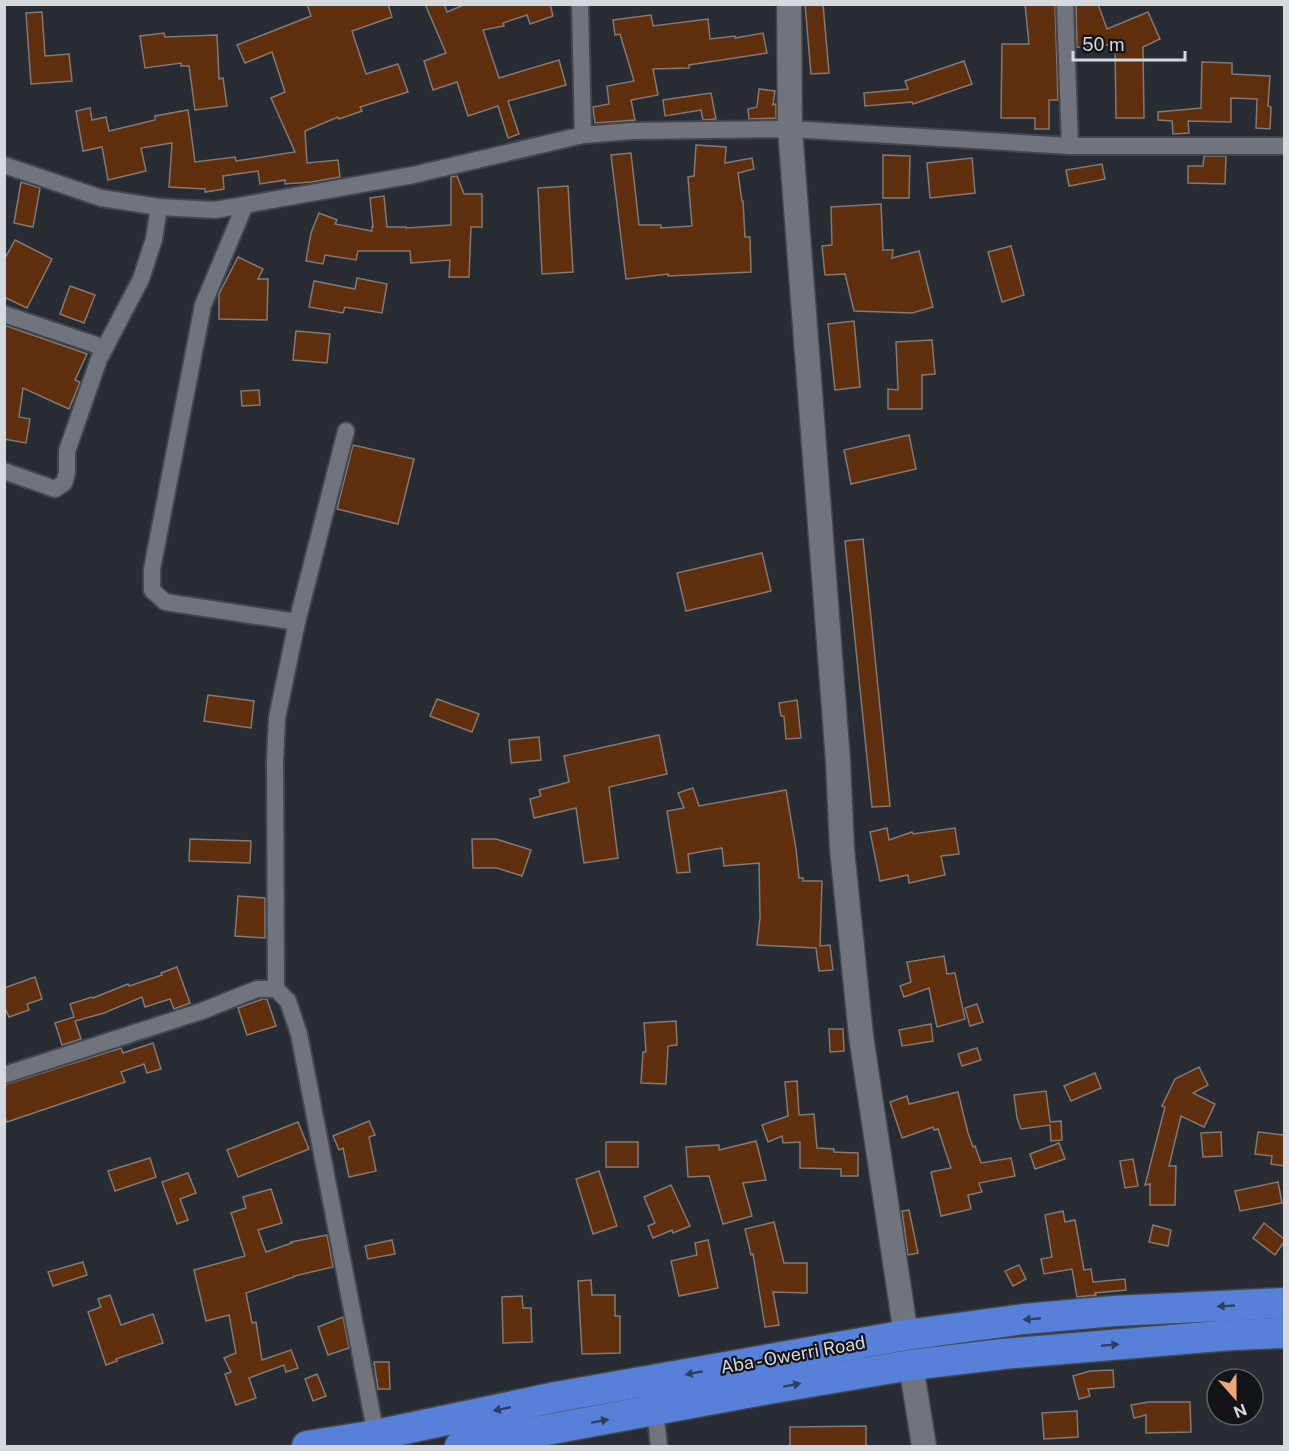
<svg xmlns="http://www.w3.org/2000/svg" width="1289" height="1451" viewBox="0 0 1289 1451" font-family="'Public Sans',sans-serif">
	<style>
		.building { fill: #602f0e; stroke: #847974; stroke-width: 1.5 }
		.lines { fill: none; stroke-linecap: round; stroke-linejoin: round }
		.street-casing { stroke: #43474d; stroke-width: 20 }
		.secondary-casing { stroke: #43474d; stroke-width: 27 }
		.highway-casing { stroke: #43474d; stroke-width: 33 }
		.street { stroke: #6f747d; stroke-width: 16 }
		.secondary { stroke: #6f747d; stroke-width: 24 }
		.highway { stroke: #5781d8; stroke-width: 30 }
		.oneway { fill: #2e4064 }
		.labels { text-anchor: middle; stroke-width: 4.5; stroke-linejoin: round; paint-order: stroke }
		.street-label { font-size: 18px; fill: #d5d8dd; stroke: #121417 }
	</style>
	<rect width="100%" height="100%" fill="#282c33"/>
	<g class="building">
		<polygon points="307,4 388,4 392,17 352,31 366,74 398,64 408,92 360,107 362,111 339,119 338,117 305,131 307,163 338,160 340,177 311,182 285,184 285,180 260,184 258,171 223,176 224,189 205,192 205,189 169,187 172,143 141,148 146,171 108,180 102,147 83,151 76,111 90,108 92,120 106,117 109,131 155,120 155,116 188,110 195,162 235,157 236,161 295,152 271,98 285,92 272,52 245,63 237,45 311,16"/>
		<polygon points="425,4 444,4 447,12 466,4 550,4 553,16 530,24 527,15 503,23 504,26 483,30 499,78 559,60 566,85 508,101 519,134 508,138 498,106 468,116 457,82 433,90 424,61 446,53"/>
		<polygon points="805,4 823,4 829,73 811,74"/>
		<polygon points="1025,4 1055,4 1058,100 1049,100 1049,129 1035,129 1035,118 1001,118 1002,44 1029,44"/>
		<polygon points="1076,4 1098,4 1107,29 1148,12 1160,39 1143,47 1144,118 1116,118 1115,46 1090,43 1090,47 1077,47"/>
		<polygon points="42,12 45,56 69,54 72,81 31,84 26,13"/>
		<polygon points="651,15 653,26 708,19 710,39 735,36 735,38 763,33 767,53 689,65 689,68 653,69 658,95 631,100 635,120 595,123 593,107 609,104 607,86 634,81 620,34 615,35 613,20"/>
		<polygon points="164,33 165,37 217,35 219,79 223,78 227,106 195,110 189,66 181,66 181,63 145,68 140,36"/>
		<polygon points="964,61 972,84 913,104 912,102 865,106 864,93 908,89 905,81"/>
		<polygon points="1202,62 1232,63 1232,74 1270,76 1268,106 1271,107 1270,129 1256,128 1257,99 1231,98 1231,122 1188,121 1189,133 1173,134 1172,121 1158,120 1158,112 1201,108"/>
		<polygon points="759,89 775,91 773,105 776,104 776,118 749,119 748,109 757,107"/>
		<polygon points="711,93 716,119 703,120 701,110 665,116 663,100"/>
		<polygon points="696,145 726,147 725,163 752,158 754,169 738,173 742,201 743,201 745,237 750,237 751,272 668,276 668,274 626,279 611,155 631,153 639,225 661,225 661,228 692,226 688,177 694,176"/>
		<polygon points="883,155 910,156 909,198 883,198"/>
		<polygon points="1204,156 1226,156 1225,184 1188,183 1188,166 1203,166"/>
		<polygon points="972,158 975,193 930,198 927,163"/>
		<polygon points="1102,164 1105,179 1069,186 1066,170"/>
		<polygon points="457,176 464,194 482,194 482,227 471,227 469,277 449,277 450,260 411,263 410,251 358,251 356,260 325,255 323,264 306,261 311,233 319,213 337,220 335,224 372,231 372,227 373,227 370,198 384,196 387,227 406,227 406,228 451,225 451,177"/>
		<polygon points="21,182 40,188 33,227 14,223"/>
		<polygon points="568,186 573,272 542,274 538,188"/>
		<polygon points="881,204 883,250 893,250 892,258 919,251 933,307 912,313 854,311 845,274 825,275 822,246 832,245 831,207"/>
		<polygon points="15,240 52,259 27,308 4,297 4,260"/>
		<polygon points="1011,246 1024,295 1002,302 988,252"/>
		<polygon points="238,257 263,269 258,279 268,279 267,320 219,319 219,294"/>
		<polygon points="357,278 387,284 382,313 345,307 343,313 309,307 314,281 355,289"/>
		<polygon points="70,286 95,295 84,323 60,314"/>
		<polygon points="854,321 860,387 835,390 828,324"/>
		<polygon points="4,325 87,354 75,380 80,382 69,409 23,388 19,417 30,419 26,443 4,439"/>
		<polygon points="296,331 330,334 327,363 293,360"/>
		<polygon points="932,340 935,374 922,375 922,409 888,409 888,389 898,390 896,342"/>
		<polygon points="259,390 260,405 242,406 241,391"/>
		<polygon points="909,435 916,469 851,484 844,450"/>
		<polygon points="353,445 414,459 398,524 337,509"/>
		<polygon points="863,539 890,806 872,807 845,541"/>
		<polygon points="762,553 771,591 686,611 677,573"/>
		<polygon points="208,695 254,701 251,728 204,721"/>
		<polygon points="437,699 479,714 472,732 430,716"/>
		<polygon points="797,700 801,738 786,739 784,716 781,716 779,703"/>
		<polygon points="659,735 667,774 609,787 618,858 584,863 576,808 534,818 530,799 541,796 539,790 569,782 564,756"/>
		<polygon points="539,737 541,760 511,763 509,740"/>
		<polygon points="693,788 699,806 786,790 796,849 799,878 803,878 803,881 822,881 820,946 830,945 833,970 819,971 816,948 757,945 760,918 759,863 724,866 722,848 688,854 690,872 677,873 667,811 684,808 678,793"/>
		<polygon points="887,828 889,840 912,832 913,834 955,828 959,854 941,856 945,875 909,883 908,875 880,881 870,832"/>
		<polygon points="190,839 251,841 250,863 189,861"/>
		<polygon points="472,839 496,839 531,850 522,876 497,868 473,868"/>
		<polygon points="238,896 265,898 265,938 235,936"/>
		<polygon points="944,956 947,974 955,973 965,1019 937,1027 929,988 904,997 900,986 911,982 907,962"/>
		<polygon points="177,967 190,1003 174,1009 170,999 145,1007 142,997 104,1013 75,1021 81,1039 62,1045 55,1023 74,1017 70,1004 92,997 93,998 128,984 129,986 162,975 161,973"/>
		<polygon points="35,977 42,999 27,1004 29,1010 9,1017 4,1006 4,988"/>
		<polygon points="263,999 267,999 276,1026 247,1035 238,1008"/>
		<polygon points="977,1004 983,1022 970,1026 965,1008"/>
		<polygon points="676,1021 677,1045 668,1046 666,1084 641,1083 643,1052 646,1052 644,1023"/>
		<polygon points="931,1024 933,1041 902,1046 899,1030"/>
		<polygon points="829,1029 843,1029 844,1051 830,1052"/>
		<polygon points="153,1043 161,1069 147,1073 144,1064 121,1072 125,1082 7,1122 4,1115 4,1085 121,1048 123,1053"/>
		<polygon points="977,1048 981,1060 962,1066 958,1054"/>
		<polygon points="1199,1067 1208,1085 1193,1093 1215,1104 1204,1127 1181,1116 1169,1166 1176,1166 1175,1205 1150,1205 1150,1184 1145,1185 1165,1107 1162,1106 1175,1079"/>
		<polygon points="1095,1073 1101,1088 1071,1101 1064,1086"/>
		<polygon points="797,1081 799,1115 814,1114 817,1148 834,1149 834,1152 858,1153 858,1176 841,1176 841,1169 800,1168 800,1142 783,1143 782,1136 768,1142 762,1125 788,1116 785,1082"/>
		<polygon points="1046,1091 1050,1122 1061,1121 1062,1140 1051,1141 1050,1125 1021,1129 1017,1118 1014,1095"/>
		<polygon points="958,1092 968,1133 973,1147 975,1146 981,1163 1011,1158 1015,1176 979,1183 982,1192 968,1195 971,1209 941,1216 931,1172 951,1168 938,1129 934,1130 933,1127 902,1138 890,1102 907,1096 909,1104"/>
		<polygon points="369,1121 375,1135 369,1137 376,1171 349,1177 343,1148 339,1150 333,1136"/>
		<polygon points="298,1122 309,1149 238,1177 227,1150"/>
		<polygon points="1221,1132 1222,1156 1203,1157 1201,1133"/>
		<polygon points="1258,1132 1284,1135 1284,1166 1271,1164 1272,1156 1255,1154"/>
		<polygon points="756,1141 766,1180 743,1183 752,1216 723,1224 709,1176 688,1177 686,1147 719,1145 719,1150"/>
		<rect x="606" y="1142" width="32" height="25"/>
		<polygon points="1059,1143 1065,1159 1035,1169 1030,1154"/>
		<polygon points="150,1158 156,1177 115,1191 108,1171"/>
		<polygon points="1133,1159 1138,1186 1125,1188 1120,1161"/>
		<polygon points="599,1171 617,1226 593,1234 576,1179"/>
		<polygon points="188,1173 196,1193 180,1199 188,1220 177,1224 162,1182"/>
		<polygon points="1278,1182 1282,1203 1240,1211 1235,1191"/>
		<polygon points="671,1185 690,1226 673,1233 672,1230 653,1238 648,1226 655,1223 644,1197"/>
		<polygon points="271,1189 282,1223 258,1230 266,1252 292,1243 291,1242 327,1235 333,1267 294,1276 294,1277 246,1293 252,1323 256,1322 262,1360 291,1350 298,1368 286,1372 284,1365 249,1378 256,1398 236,1405 225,1374 231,1372 224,1358 236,1353 229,1315 206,1321 194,1270 245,1256 231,1213 246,1208 243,1197"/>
		<polygon points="909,1210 918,1253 908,1255 902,1211"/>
		<polygon points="1063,1211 1065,1222 1075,1220 1084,1270 1091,1269 1093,1282 1125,1279 1126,1290 1095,1293 1096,1295 1077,1297 1072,1269 1044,1274 1041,1259 1052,1257 1045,1215"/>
		<polygon points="774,1222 784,1263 807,1263 807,1293 773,1292 779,1325 765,1327 753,1254 751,1255 745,1229"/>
		<polygon points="1264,1223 1284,1239 1284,1242 1275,1255 1253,1238"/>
		<polygon points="1153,1225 1171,1230 1168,1246 1149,1242"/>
		<polygon points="392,1240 395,1254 368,1259 365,1246"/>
		<polygon points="708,1240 718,1288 679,1296 671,1261 697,1255 695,1243"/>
		<polygon points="83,1262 87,1275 53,1286 48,1272"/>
		<polygon points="1019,1265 1026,1279 1013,1286 1005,1271"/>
		<polygon points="591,1280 592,1295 615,1295 615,1316 620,1316 620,1353 582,1354 578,1281"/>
		<polygon points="110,1295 121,1325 153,1314 163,1343 116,1359 117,1361 106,1365 88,1312 101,1307 98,1299"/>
		<polygon points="522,1296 523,1308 531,1308 532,1342 503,1343 502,1297"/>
		<polygon points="343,1317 349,1348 328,1355 318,1327"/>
		<polygon points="374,1362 389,1362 390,1389 378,1389"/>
		<polygon points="1113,1370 1114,1387 1088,1389 1090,1396 1079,1399 1073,1376 1090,1371"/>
		<polygon points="317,1374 326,1396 313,1401 305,1379"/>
		<polygon points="1148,1402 1190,1402 1191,1432 1146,1433 1146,1415 1134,1418 1131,1405"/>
		<polygon points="1077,1411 1078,1437 1044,1439 1042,1413"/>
		<polygon points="866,1426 866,1446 790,1446 790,1427"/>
	</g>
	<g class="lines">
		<defs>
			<g id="street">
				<polyline points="580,4 583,135"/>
				<polyline points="1065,4 1070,146"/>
				<polyline points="4,165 101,198 159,207 215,210 413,175 583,135 633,131 790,129 1070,146 1284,146"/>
				<polyline points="245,205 203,305 152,569 152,590 165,602 297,622"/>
				<polyline points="4,314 105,348"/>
				<polyline points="4,471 55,489 64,483 67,473 67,451 99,359 141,279 154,239 159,207"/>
				<polyline points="276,989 275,761 277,718 297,622 346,431"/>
				<polyline points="4,1075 202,1011 257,989 276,989 288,1001 299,1034 376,1435"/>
				<polyline points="655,1411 659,1446"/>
			</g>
			<g id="secondary">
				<polyline points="789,4 790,129 838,761 842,849 861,1036 906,1335"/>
				<polyline points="911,1365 924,1446"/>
			</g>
			<g id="highway">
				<polyline points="307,1446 376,1435 556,1397 906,1335 1024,1319 1114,1311 1284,1303"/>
				<polyline points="460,1446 762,1390 911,1365 1003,1354 1232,1335 1284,1333"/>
			</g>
		</defs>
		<use href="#street" class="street-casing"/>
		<use href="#secondary" class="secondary-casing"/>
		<use href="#highway" class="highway-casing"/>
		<use href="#street" class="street"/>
		<use href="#secondary" class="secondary"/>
		<use href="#highway" class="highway"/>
	</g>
	<defs><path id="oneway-solid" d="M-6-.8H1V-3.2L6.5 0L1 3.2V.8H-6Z" transform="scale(1.5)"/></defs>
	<g class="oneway">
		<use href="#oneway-solid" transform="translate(1226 1306) rotate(177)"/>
		<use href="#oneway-solid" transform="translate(1032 1319) rotate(175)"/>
		<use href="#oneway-solid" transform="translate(1110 1345) rotate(-5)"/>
		<use href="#oneway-solid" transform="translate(694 1373) rotate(170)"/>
		<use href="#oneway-solid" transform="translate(792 1385) rotate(-10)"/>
		<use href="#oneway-solid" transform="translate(502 1409) rotate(168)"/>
		<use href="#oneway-solid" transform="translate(600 1421) rotate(-10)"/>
	</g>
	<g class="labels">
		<g class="street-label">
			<text transform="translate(793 1355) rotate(-10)" y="6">Aba - Owerri Road</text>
		</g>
	</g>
	<rect width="1289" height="1451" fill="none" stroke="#d5d8dd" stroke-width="12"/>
	<g transform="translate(1235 1397) rotate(159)"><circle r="28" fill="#121417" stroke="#606266" stroke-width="1.5"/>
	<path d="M0-4.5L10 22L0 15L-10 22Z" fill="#efa377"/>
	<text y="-9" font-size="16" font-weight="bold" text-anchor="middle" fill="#d5d8dd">N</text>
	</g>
	<path d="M1073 51v9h112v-9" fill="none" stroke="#d5d8dd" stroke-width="3"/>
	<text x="1082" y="51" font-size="18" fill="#d5d8dd" stroke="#121417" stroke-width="4.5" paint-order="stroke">50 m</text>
</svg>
